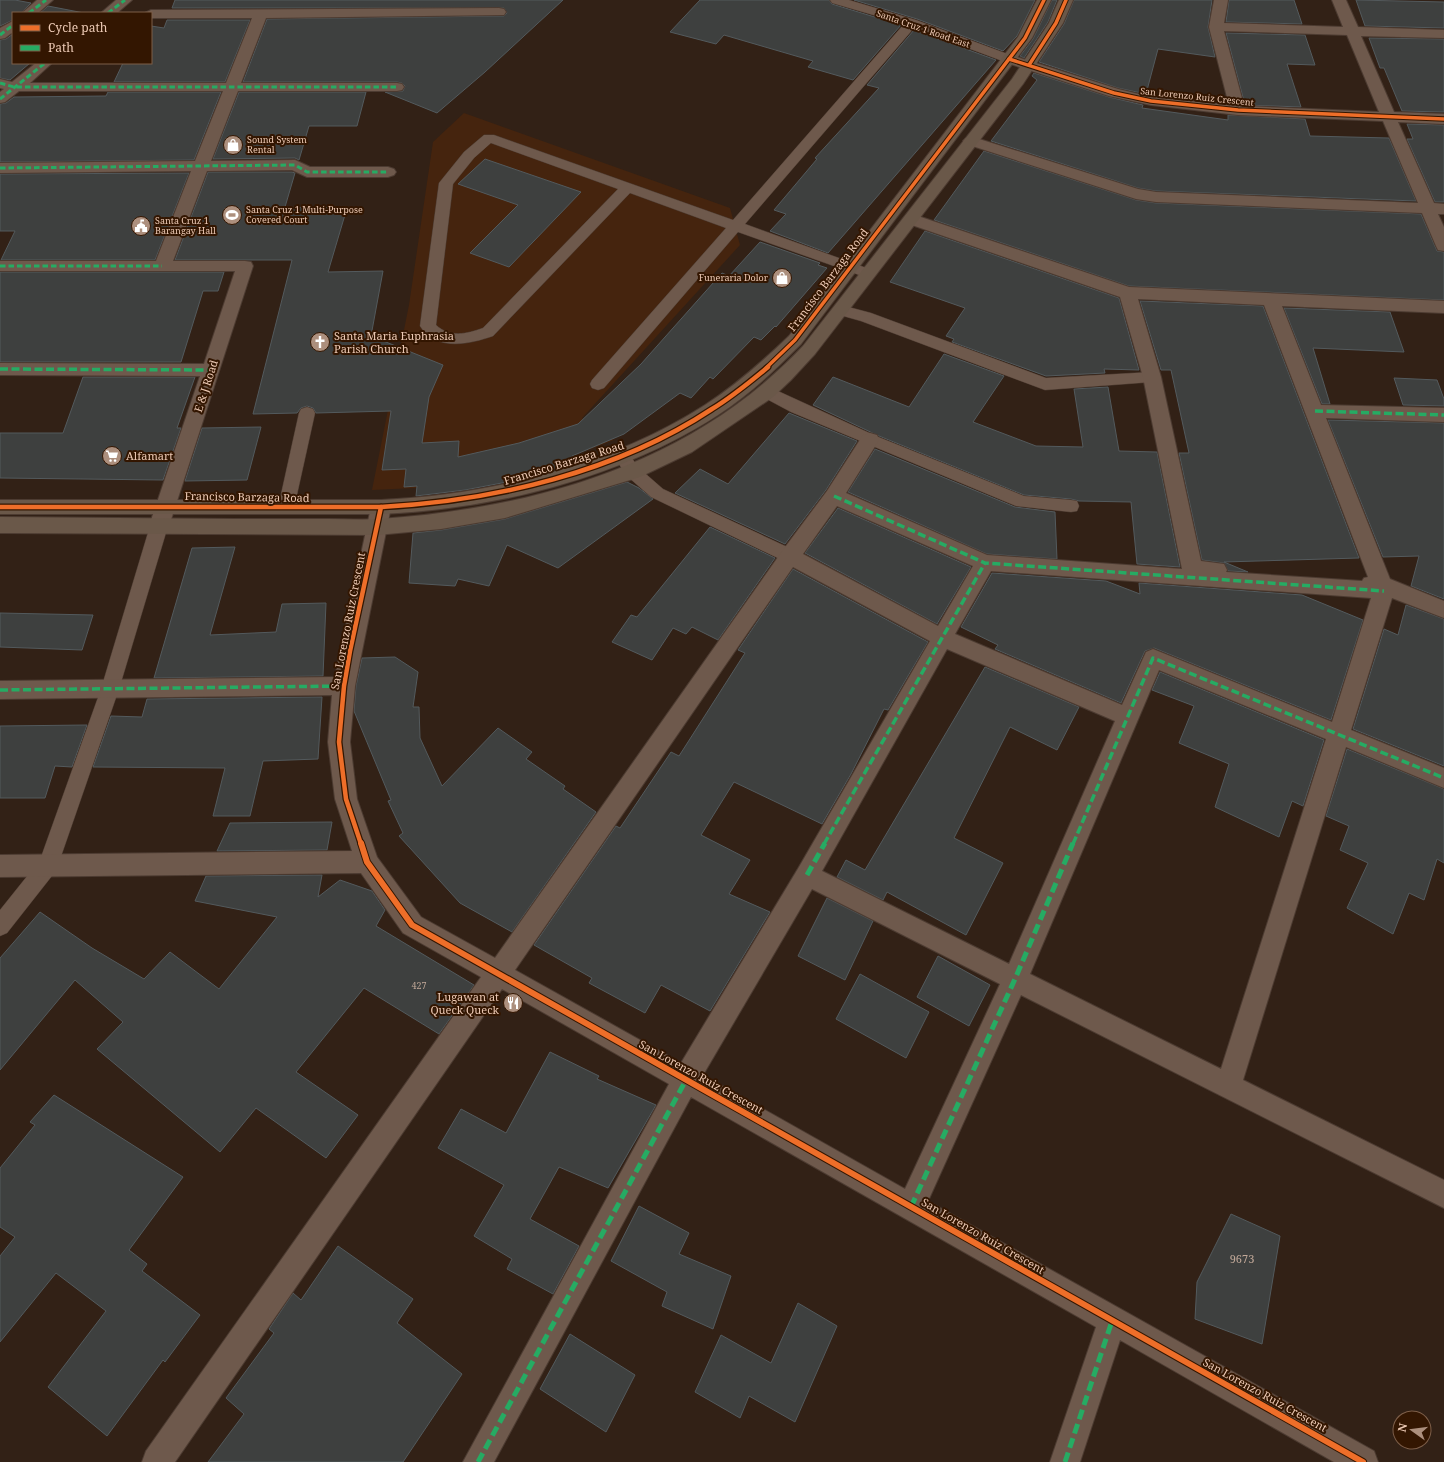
<svg xmlns="http://www.w3.org/2000/svg" width="1444" height="1462" viewBox="0 0 1444 1462" font-family="'Noto Serif',serif">
	<style>
		.built { fill: #45240e }
		.building { fill: #3e403f; stroke: #535a5d }
		.lines { fill: none; stroke-linecap: round; stroke-linejoin: round }
		.lane-casing { stroke: #4c3b31; stroke-width: 1 }
		.street-casing { stroke: #4c3b31; stroke-width: 2 }
		.secondary-casing { stroke: #4c3b31; stroke-width: 2 }
		.lane { fill: #6e594c; fill-rule: evenodd }
		.street { fill: #6e594c; fill-rule: evenodd }
		.secondary { fill: #6a5849; fill-rule: evenodd }
		.quiet-far2 { stroke: #26ab63; stroke-width: 3; stroke-dasharray: 5.5 3; stroke-linecap: butt }
		.quiet-far1 { stroke: #26ab63; stroke-width: 3.5; stroke-dasharray: 8 3.5; stroke-linecap: butt }
		.quiet { stroke: #26ab63; stroke-width: 5; stroke-dasharray: 10 5; stroke-linecap: butt }
		.cycleway-far2-casing { stroke: #331601; stroke-width: 5.5 }
		.cycleway-far1-casing { stroke: #331601; stroke-width: 7 }
		.cycleway-casing { stroke: #331601; stroke-width: 8 }
		.cycleway-far2 { stroke: #ee6e29; stroke-width: 3.5 }
		.cycleway-far1 { stroke: #ee6e29; stroke-width: 4.5 }
		.cycleway { stroke: #ee6e29; stroke-width: 6 }
		.labels { text-anchor: middle; stroke-width: 4; stroke-linejoin: round; paint-order: stroke }
		.far-street-label { font-size: 9px; fill: #edcab5; stroke: #331601 }
		.far-poi-label { font-size: 9px; fill: #edcab5; stroke: #331601; text-anchor: start }
		.number-label { font-size: 9px; fill: #c1a898 }
		.street-label { font-size: 11px; fill: #edcab5; stroke: #331601 }
		.poi-label { font-size: 11px; fill: #edcab5; stroke: #331601; text-anchor: start }
		.near-number-label { font-size: 11px; fill: #c1a898 }
	</style>
	<rect width="100%" height="100%" fill="#322116"/>
	<polygon class="built" points="464,113 730,208 740,245 582,418 614,440 562,460 478,485 372,490 409,305 433,142"/>
	<g class="building">
		<polygon points="0,0 15,0 31,3 21,13 13,13 13,20 0,26"/>
		<polygon points="175,0 563,0 485,72 437,113 385,92 403,91 405,86 402,83 397,82 243,82 267,19 504,16 507,13 504,8 172,8"/>
		<polygon points="700,0 829,0 832,4 901,25 853,80 808,67 813,61 724,35 716,44 670,32"/>
		<polygon points="854,0 1035,0 1017,36 1003,51 917,19"/>
		<polygon points="1052,0 1057,0 1048,22 1024,58 1020,56 1033,39"/>
		<polygon points="1074,0 1212,0 1208,27 1215,57 1158,49 1146,94 1118,88 1039,62 1064,24"/>
		<polygon points="1229,0 1294,0 1302,24 1226,22"/>
		<polygon points="1356,0 1444,2 1444,28 1365,26"/>
		<polygon points="48,6 84,13 40,13"/>
		<polygon points="167,20 250,20 225,82 114,82 123,63 151,63 151,26 164,28"/>
		<polygon points="914,30 996,60 828,253 770,231 786,214 774,210 817,159 815,158 879,88 867,85"/>
		<polygon points="1226,33 1305,35 1315,65 1287,64 1301,107 1245,105"/>
		<polygon points="13,34 13,63 30,63 10,80 0,78 0,40 6,39"/>
		<polygon points="1369,38 1444,39 1444,112 1402,111 1384,68 1380,68"/>
		<polygon points="1034,73 1109,97 1143,105 1142,108 1228,120 1228,115 1305,119 1310,136 1389,138 1416,201 1156,191 1138,188 991,141 1037,80 1032,76"/>
		<polygon points="108,92 221,92 194,160 0,162 0,104 6,103 14,97 106,96"/>
		<polygon points="239,92 366,92 357,126 309,126 299,160 295,158 213,159"/>
		<polygon points="1407,124 1444,125 1444,202 1435,202 1407,139 1413,139"/>
		<polygon points="984,151 1136,200 1156,203 1421,214 1437,251 1444,252 1444,300 1129,286 934,220"/>
		<polygon points="485,159 581,192 509,267 470,253 518,205 458,184"/>
		<polygon points="208,172 292,172 295,173 285,207 347,208 328,272 383,271 371,336 443,365 429,397 422,443 459,441 458,457 519,443 578,424 641,364 722,273 729,276 760,242 820,263 818,265 827,268 776,327 775,326 761,340 754,337 713,379 710,377 691,398 680,393 624,434 572,456 583,461 507,482 465,490 416,496 417,486 404,487 406,469 382,470 391,411 316,413 313,408 307,406 301,408 297,413 253,414 292,260 175,260"/>
		<polygon points="189,173 155,260 1,260 15,231 0,231 0,174"/>
		<polygon points="925,231 1119,298 1139,370 1104,369 1105,373 1046,376 952,342 954,339 946,336 965,308 890,282"/>
		<polygon points="0,272 224,272 218,291 203,291 181,362 0,362"/>
		<polygon points="1140,301 1263,306 1359,558 1224,562 1248,572 1228,571 1224,563 1202,560 1179,453 1189,453 1171,370 1161,370"/>
		<polygon points="1284,308 1390,312 1404,352 1313,348 1330,404 1322,404"/>
		<polygon points="944,354 1004,376 973,422 1036,446 1083,447 1074,389 1108,387 1119,451 1157,452 1180,567 1137,564 1131,502 1079,501 1071,499 1024,495 879,436 813,405 833,377 909,407"/>
		<polygon points="83,377 195,377 177,428 181,428 163,480 0,478 0,433 63,433"/>
		<polygon points="1394,378 1437,380 1444,399 1444,406 1403,405"/>
		<polygon points="789,413 857,441 826,490 785,544 675,493 700,469 728,484"/>
		<polygon points="1328,420 1444,423 1444,599 1411,586 1419,556 1383,557"/>
		<polygon points="261,427 247,480 185,481 202,428"/>
		<polygon points="875,449 1015,507 1055,512 1057,559 987,554 848,492"/>
		<polygon points="627,482 639,488 653,499 558,568 507,545 489,586 458,579 455,586 409,583 413,533 441,530 505,519"/>
		<polygon points="838,508 971,567 937,624 805,553"/>
		<polygon points="710,527 775,558 718,640 692,627 686,634 673,628 652,660 612,642 631,615 637,617"/>
		<polygon points="235,547 210,635 276,632 282,604 326,603 323,676 154,678 192,548"/>
		<polygon points="793,569 928,642 888,710 884,709 851,774 822,824 734,782 701,835 750,860 729,894 770,912 710,1011 661,985 645,1013 589,983 592,978 534,945 616,826 620,828 671,752 679,756 745,653 738,650"/>
		<polygon points="992,573 1106,581 1140,594 1139,583 1302,595 1363,620 1331,720 1154,648 1145,651 1121,703 995,649 998,645 961,627"/>
		<polygon points="1406,605 1444,619 1444,766 1353,729 1384,629 1398,635"/>
		<polygon points="0,613 93,615 82,650 0,647"/>
		<polygon points="395,657 418,672 413,707 419,707 420,738 442,786 498,728 532,752 526,759 565,786 563,789 596,812 512,932 460,903 399,836 403,833 388,801 391,800 354,711 356,686 362,658"/>
		<polygon points="985,667 1079,707 1057,750 1010,727 954,838 1003,863 966,935 887,892 883,900 837,877 846,860 865,870"/>
		<polygon points="1160,672 1324,740 1303,806 1292,801 1279,837 1215,807 1229,764 1179,743 1194,706 1152,690"/>
		<polygon points="322,697 318,759 263,761 250,816 213,816 225,768 93,767 111,716 142,717 147,699"/>
		<polygon points="87,725 72,767 55,766 45,798 0,798 0,726"/>
		<polygon points="1347,749 1444,789 1444,863 1437,859 1424,900 1409,893 1393,934 1347,908 1368,863 1340,850 1349,826 1326,816"/>
		<polygon points="332,822 327,850 217,851 230,823"/>
		<polygon points="322,875 318,897 340,880 372,891 385,910 376,926 474,985 439,1034 364,988 296,1072 358,1115 326,1158 256,1108 220,1152 97,1049 123,1022 75,980 0,1070 0,958 40,912 92,948 144,979 170,952 219,989 277,917 195,901 206,876"/>
		<polygon points="827,898 873,921 845,980 798,956"/>
		<polygon points="938,956 990,985 969,1026 917,997"/>
		<polygon points="860,974 929,1012 906,1058 836,1019"/>
		<polygon points="550,1052 599,1076 597,1079 656,1105 608,1188 559,1167 530,1219 579,1246 553,1294 507,1269 512,1259 474,1236 504,1185 438,1148 461,1109 506,1133"/>
		<polygon points="54,1095 183,1177 129,1250 147,1264 142,1271 200,1315 165,1362 163,1360 107,1436 48,1387 106,1311 56,1273 0,1342 0,1256 15,1237 0,1227 0,1168 35,1125 30,1122"/>
		<polygon points="639,1206 689,1233 679,1254 731,1276 713,1329 662,1306 667,1292 611,1261"/>
		<polygon points="1231,1214 1280,1236 1262,1344 1195,1319 1197,1282"/>
		<polygon points="338,1246 413,1299 397,1323 462,1374 403,1462 208,1462 244,1414 226,1398 274,1333 269,1329 293,1293 301,1300"/>
		<polygon points="798,1303 837,1326 795,1422 749,1396 740,1418 695,1392 721,1335 771,1363"/>
		<polygon points="570,1334 635,1375 606,1432 540,1389"/>
	</g>
	<g class="lines">
		<defs>
			<g id="lane">
				<path d="M 830,0 L 849,0 L 916,20 L 1013,56 L 1015,59 L 1013,62 L 1005,62 L 914,28 L 745,224 L 872,270 L 874,273 L 872,276 L 867,278 L 862,276 L 738,232 L 604,388 L 598,390 L 592,388 L 590,384 L 592,380 L 726,228 L 630,193 L 493,336 C 470,344 436,352 420,326 L 439,183 L 464,152 L 484,135 L 494,135 L 733,220 L 904,24 L 832,3 ZM 491,143 L 618,189 L 483,328 C 466,334 450,338 436,325 L 453,184 L 474,158 Z"/>
				<polygon points="841,305 871,313 1046,378 1152,372 1158,373 1160,377 1158,381 1152,382 1045,390 861,321 836,314 834,310 836,306"/>
				<polygon points="767,386 876,436 1024,496 1071,500 1077,501 1079,506 1077,511 1071,512 1016,506 791,412 761,396 759,392 761,388"/>
				<polygon points="307,407 313,409 315,413 294,508 292,513 286,514 280,513 278,508 299,413 301,409"/>
				<polygon points="622,451 628,453 639,468 663,489 796,551 799,556 796,561 790,563 784,561 651,497 627,476 614,457 616,453"/>
				<polygon points="159,519 165,521 168,526 119,689 58,865 55,872 7,933 0,936 0,910 40,860 101,689 150,526 153,521"/>
			</g>
			<g id="street">
				<polygon points="37,0 53,0 38,13 22,13"/>
				<polygon points="116,0 132,0 117,13 101,13"/>
				<path d="M 1214,0 L 1228,0 L 1224,23 L 1343,27 L 1332,0 L 1346,0 L 1358,27 L 1444,30 L 1444,38 L 1361,36 L 1394,112 L 1444,114 L 1444,124 L 1398,122 L 1434,203 L 1444,204 L 1444,214 L 1438,214 L 1444,227 L 1444,251 L 1438,250 L 1436,246 L 1422,213 L 1156,202 L 1136,199 L 966,144 L 963,141 L 966,138 L 976,138 L 1138,189 L 1156,192 L 1418,203 L 1383,121 L 1238,115 L 1151,105 L 1109,96 L 1004,62 L 1002,59 L 1004,56 L 1014,56 L 1118,89 L 1151,97 L 1229,105 L 1209,27 ZM 1224,31 L 1347,35 L 1379,112 L 1244,106 Z"/>
				<polygon points="499,8 504,9 506,12 504,15 266,18 241,83 397,83 402,84 404,87 402,90 397,91 238,91 211,161 295,160 310,167 388,167 394,169 396,172 394,175 388,177 307,177 292,170 207,171 173,261 245,261 251,262 253,266 169,526 166,531 159,534 152,531 149,526 200,376 0,375 0,363 204,364 235,271 0,271 0,261 156,261 191,171 0,173 0,163 195,161 223,91 19,91 5,102 0,103 0,92 4,89 0,88 0,79 12,82 36,63 52,63 30,83 226,83 252,18 151,18 151,13 145,13 151,10"/>
				<polygon points="13,21 13,32 5,38 0,39 0,28"/>
				<path d="M 912,214 L 1129,287 L 1444,301 L 1444,313 L 1282,306 L 1321,405 L 1444,408 L 1444,422 L 1326,418 L 1390,579 L 1444,601 L 1444,618 L 1392,598 L 1351,730 L 1444,768 L 1444,788 L 1346,747 L 1243,1080 L 1444,1180 L 1444,1208 L 1021,995 L 928,1201 L 1374,1451 L 1378,1462 L 1334,1462 L 1120,1340 L 1080,1462 L 1050,1462 L 1096,1327 L 691,1097 L 494,1462 L 463,1462 L 669,1084 L 502,989 L 175,1462 L 142,1462 L 146,1451 L 481,977 L 403,933 L 361,873 L 0,877 L 0,855 L 352,851 L 335,799 L 328,742 L 332,695 L 0,699 L 0,681 L 335,677 L 371,507 L 374,502 L 381,500 L 388,502 L 391,507 L 355,686 L 350,742 L 357,799 L 377,857 L 421,917 L 495,958 L 783,550 L 827,491 L 863,435 L 870,433 L 877,435 L 879,440 L 846,493 L 987,555 L 1182,569 L 1143,377 L 1120,297 L 906,223 L 904,219 L 906,215 ZM 1138,299 L 1264,305 L 1368,577 L 1364,578 L 1362,581 L 1226,572 L 1227,570 L 1224,564 L 1201,561 L 1161,377 ZM 837,506 L 973,566 L 938,626 L 803,554 ZM 793,567 L 930,641 L 799,867 L 681,1063 L 515,970 ZM 991,571 L 1371,598 L 1332,722 L 1153,649 L 1146,652 L 1122,705 L 955,634 ZM 947,649 L 1115,721 L 1009,964 L 822,871 ZM 1159,670 L 1326,739 L 1221,1069 L 1030,974 ZM 812,889 L 1000,984 L 905,1189 L 703,1075 Z"/>
			</g>
			<g id="secondary">
				<path d="M 1037,0 L 1051,0 L 1032,38 L 801,344 C 775,370 749,395 718,415 C 620,478 496,509 381,514 L 0,514 L 0,500 L 381,500 C 493,494 610,466 705,405 C 736,385 763,361 789,336 L 1018,37 Z"/>
				<path d="M 1059,0 L 1073,0 L 1063,23 L 1023,84 L 815,354 L 791,380 L 773,397 L 692,452 L 640,477 L 505,518 L 441,529 L 377,535 L 0,533 L 0,517 C 78,518 156,518 235,519 C 266,519 297,519 328,519 C 345,519 363,520 380,519 C 536,508 692,464 803,346 L 1012,79 L 1049,23 Z"/>
			</g>
		</defs>
		<use href="#lane" class="lane-casing"/>
		<use href="#street" class="street-casing"/>
		<use href="#secondary" class="secondary-casing"/>
		<use href="#lane" class="lane"/>
		<use href="#street" class="street"/>
		<use href="#secondary" class="secondary"/>
		<g class="quiet-far2">
			<polyline points="29,13 46,0"/>
			<polyline points="108,13 125,0"/>
			<polyline points="0,35 13,25"/>
			<polyline points="0,83 14,87 397,87"/>
			<polyline points="0,99 45,63"/>
			<polyline points="0,168 295,165 307,172 388,172"/>
			<polyline points="0,266 162,266"/>
		</g>
		<g class="quiet-far1">
			<polyline points="0,369 212,370"/>
			<polyline points="1315,411 1444,415"/>
			<polyline points="834,496 985,563 1384,591"/>
			<polyline points="0,690 344,686"/>
			<polyline points="824,844 985,563"/>
			<polyline points="1073,844 1153,658 1444,778"/>
		</g>
		<g class="quiet">
			<polyline points="807,875 825,843"/>
			<polyline points="911,1207 1015,979 1073,843"/>
			<polyline points="478,1462 686,1080"/>
			<polyline points="1065,1462 1112,1321"/>
		</g>
		<defs>
			<g id="cycleway-far2">
				<polyline points="1009,59 1114,93 1151,101 1238,110 1444,119"/>
				<polyline points="1029,65 1056,23 1066,0"/>
				<polyline points="766,368 795,340 1025,38 1044,0"/>
			</g>
			<g id="cycleway-far1">
				<path d="M 0,507 L 381,507 C 494,501 617,472 712,409 C 732,397 750,382 768,367"/>
				<polyline points="361,844 346,799 339,742 344,686 350,651 381,507"/>
			</g>
			<polyline id="cycleway" points="361,843 367,862 412,925 1363,1462"/>
		</defs>
		<use href="#cycleway-far2" class="cycleway-far2-casing"/>
		<use href="#cycleway-far1" class="cycleway-far1-casing"/>
		<use href="#cycleway" class="cycleway-casing"/>
		<use href="#cycleway-far2" class="cycleway-far2"/>
		<use href="#cycleway-far1" class="cycleway-far1"/>
		<use href="#cycleway" class="cycleway"/>
	</g>
	<defs>
		<symbol id="shop-disc" viewBox="-11 -11 22 22"><circle r="9.5" fill="#ac8f7d" stroke="#331601"/><path d="M-5-2.5h2.3a2.7 3.5 0 0 1 5.4 0H5L5.5 6h-11ZM-1.5-2.5h3a1.5 2.3 0 0 0-3 0Z" fill="#fff"/></symbol>
		<symbol id="stadium-disc" viewBox="-11 -11 22 22"><circle r="9.5" fill="#ac8f7d" stroke="#331601"/><path d="M0-5a6.5 5 0 1 0 0 10a6.5 5 0 1 0 0-10ZM-3.5-1.8h7v3.6h-7Z" fill="#fff"/></symbol>
		<symbol id="civic-disc" viewBox="-11 -11 22 22"><circle r="9.5" fill="#ac8f7d" stroke="#331601"/><path d="M-.6-6.5H3V-4.5H.6V-3L4-1V1h2V6H-6V1h2V-1L-.6-3ZM-1.2 2.5V6h2.4V2.5Z" fill="#fff"/></symbol>
		<symbol id="church-disc" viewBox="-11 -11 22 22"><circle r="9.5" fill="#ac8f7d" stroke="#331601"/><path d="M-1.2-6h2.4v3.5h3.3v2.4h-3.3V6h-2.4V-.1h-3.3v-2.4h3.3Z" fill="#fff"/></symbol>
		<symbol id="supermarket-disc" viewBox="-11 -11 22 22"><circle r="9.5" fill="#ac8f7d" stroke="#331601"/><path d="M-6-5.5h2.5l.6 2H6L4.5 2H-2.5L-4.4-4H-6ZM-1.5 3.2a1.3 1.3 0 1 0 .1 0ZM3 3.2a1.3 1.3 0 1 0 .1 0Z" fill="#fff"/></symbol>
		<symbol id="restaurant-disc" viewBox="-11 -11 22 22"><circle r="9.5" fill="#ac8f7d" stroke="#331601"/><path d="M-5-6h1v4h1v-4h1v4h1v-4h1v5L-1.5 .5V6h-2V.5L-5-1ZM5-6V6H3V1.5H1.5Q1.5-4 5-6Z" fill="#fff"/></symbol>
	</defs>
	<g fill-rule="evenodd">
		<use href="#shop-disc" x="222" y="134" width="22" height="22"/>
		<use href="#stadium-disc" x="221" y="204" width="22" height="22"/>
		<use href="#civic-disc" x="130" y="215" width="22" height="22"/>
		<use href="#shop-disc" x="771" y="267" width="22" height="22"/>
		<use href="#church-disc" x="309" y="331" width="22" height="22"/>
		<use href="#supermarket-disc" x="101" y="445" width="22" height="22"/>
		<use href="#restaurant-disc" x="502" y="992" width="22" height="22"/>
	</g>
	<g class="labels">
		<g class="far-street-label">
			<text transform="translate(923 29) rotate(19)" y="3">Santa Cruz 1 Road East</text>
			<text transform="translate(1197 97) rotate(6)" y="3">San Lorenzo Ruiz Crescent</text>
		</g>
		<g class="far-poi-label">
			<text x="247" y="143">Sound System<tspan x="247" dy="10">Rental</tspan></text>
			<text x="246" y="213">Santa Cruz 1 Multi-Purpose<tspan x="246" dy="10">Covered Court</tspan></text>
			<text x="155" y="224">Santa Cruz 1<tspan x="155" dy="10">Barangay Hall</tspan></text>
			<text x="768" y="281" text-anchor="end">Funeraria Dolor</text>
		</g>
		<g class="number-label">
			<text x="419" y="989">427</text>
		</g>
		<g class="street-label">
			<text transform="translate(828 280) rotate(-53)" y="4">Francisco Barzaga Road</text>
			<text transform="translate(206 386) rotate(-72)" y="4">E &amp; J Road</text>
			<text transform="translate(564 463) rotate(-17)" y="4">Francisco Barzaga Road</text>
			<text transform="translate(247 497) rotate(1)" y="4">Francisco Barzaga Road</text>
			<text transform="translate(348 621) rotate(-79)" y="4">San Lorenzo Ruiz Crescent</text>
			<text transform="translate(701 1077) rotate(29)" y="4">San Lorenzo Ruiz Crescent</text>
			<text transform="translate(983 1236) rotate(30)" y="4">San Lorenzo Ruiz Crescent</text>
			<text transform="translate(1265 1395) rotate(29)" y="4">San Lorenzo Ruiz Crescent</text>
		</g>
		<g class="poi-label">
			<text x="334" y="340">Santa Maria Euphrasia<tspan x="334" dy="13">Parish Church</tspan></text>
			<text x="126" y="460">Alfamart</text>
			<text x="499" y="1001" text-anchor="end">Lugawan at<tspan x="499" dy="13">Queck Queck</tspan></text>
		</g>
		<g class="near-number-label">
			<text x="1242" y="1263">9673</text>
		</g>
	</g>
	<rect x="12" y="12" width="140" height="52" fill="#331601" stroke="#7d5e49"/>
	<rect x="20" y="25" width="20" height="6" fill="#ee6e29" stroke="#7d5e49"/>
	<text x="48" y="32" font-size="12" fill="#edcab5">Cycle path</text>
	<rect x="20" y="45" width="20" height="6" fill="#26ab63" stroke="#7d5e49"/>
	<text x="48" y="52" font-size="12" fill="#edcab5">Path</text>
	<g transform="translate(1412 1430) rotate(284)"><circle r="19" fill="#331601" stroke="#7d5e49"/>
	<path d="M0-3L7 15L0 10L-7 15Z" fill="#ac8f7d"/>
	<text y="-6" font-size="11" font-weight="bold" text-anchor="middle" fill="#edcab5">N</text>
	</g>
</svg>
